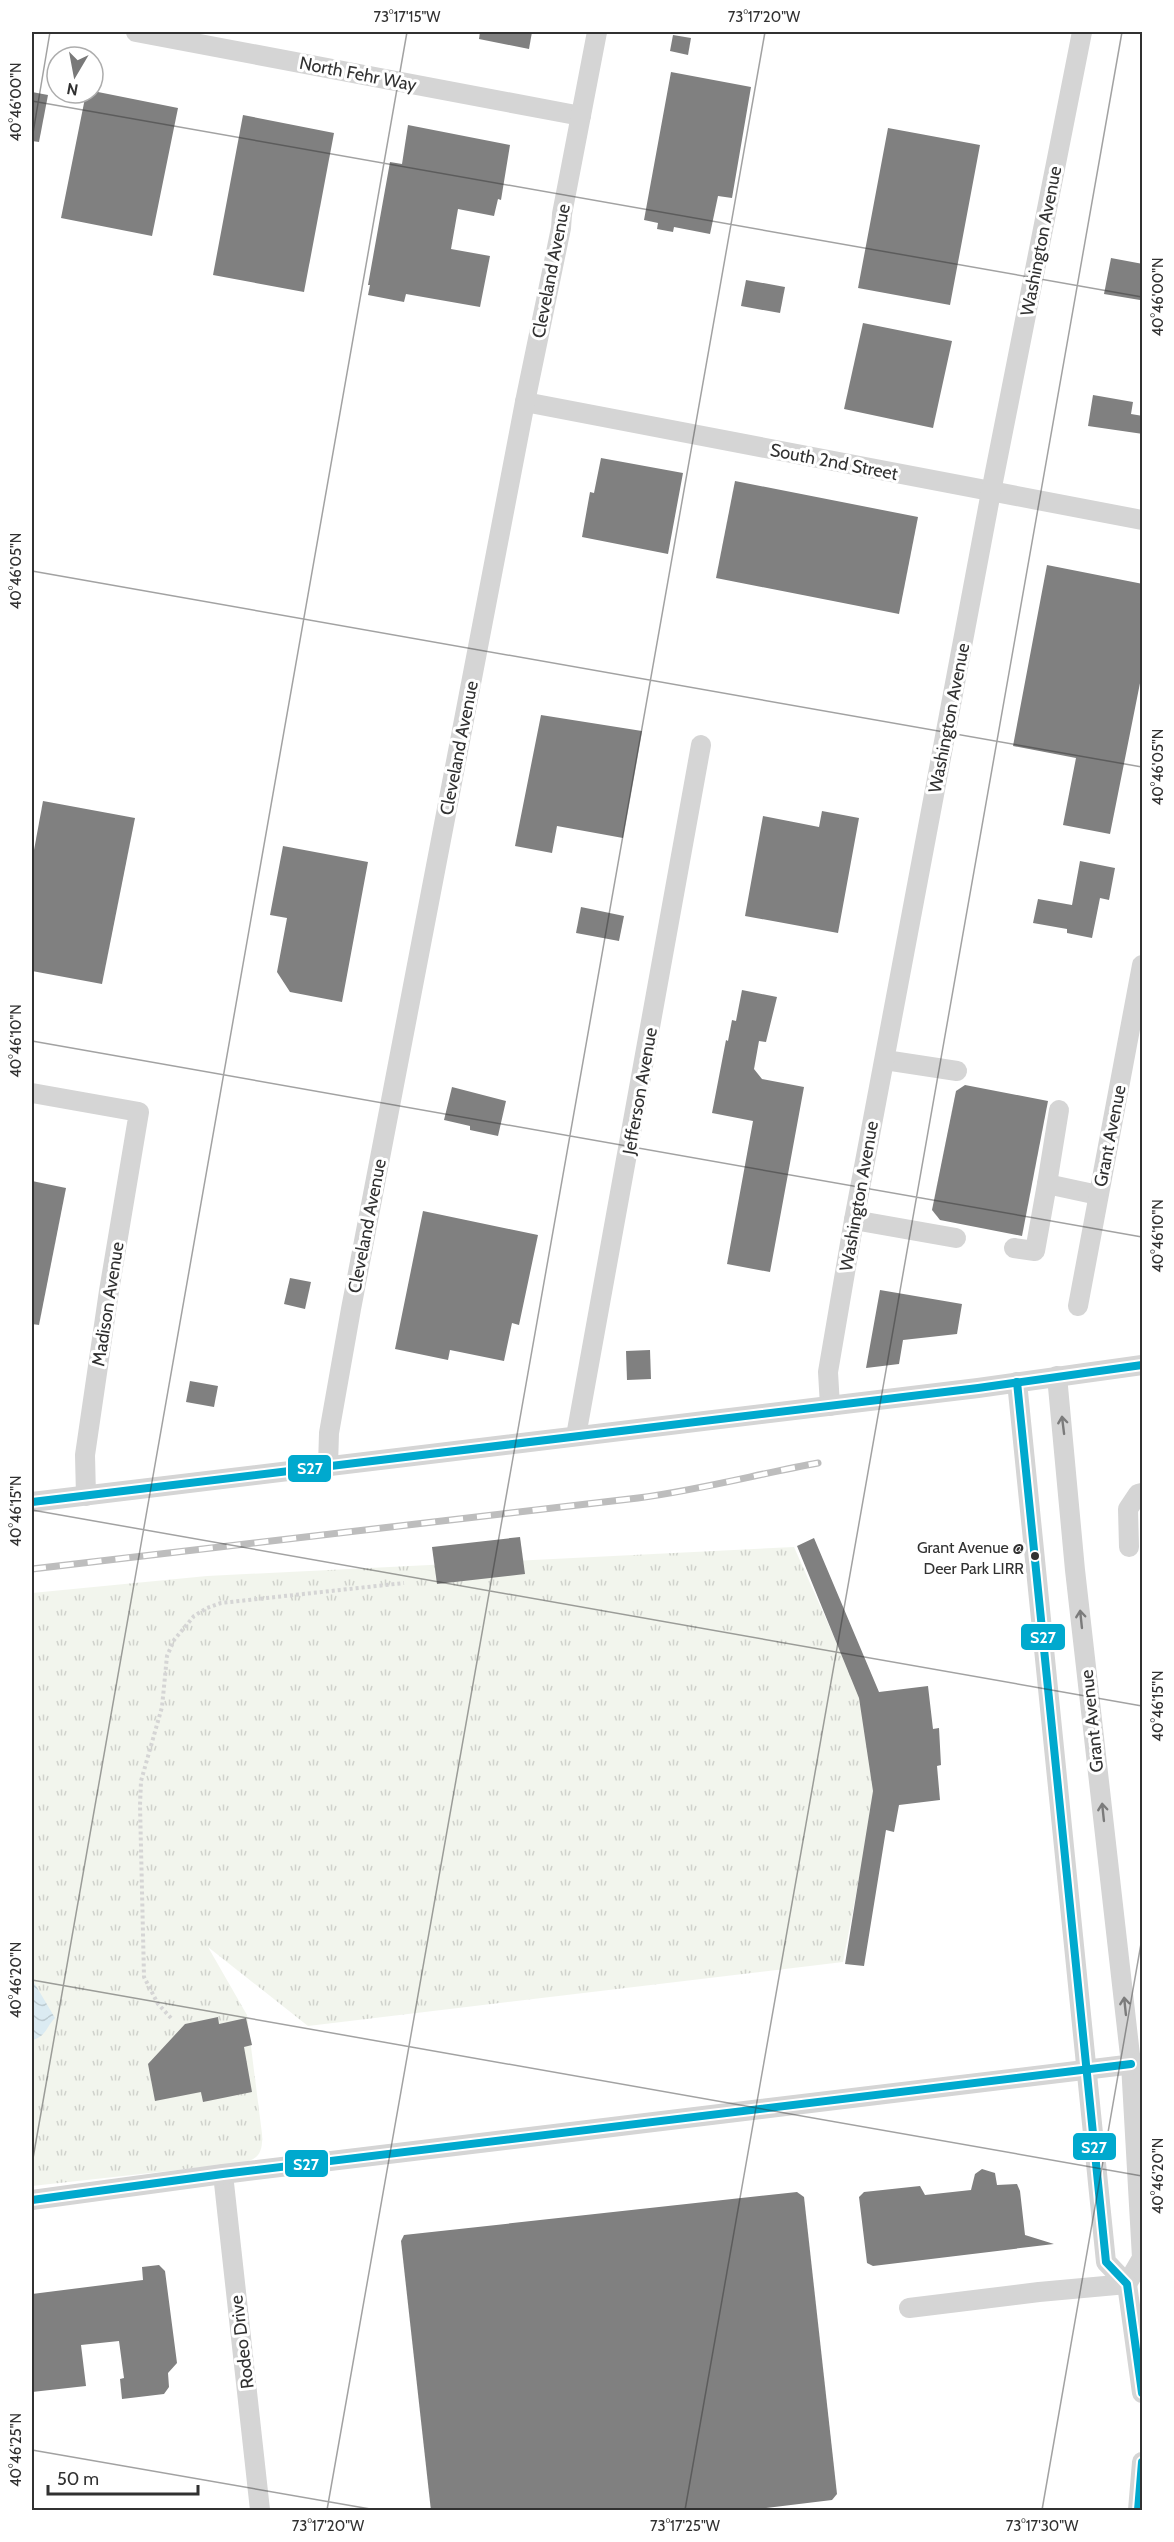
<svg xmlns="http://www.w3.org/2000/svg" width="1174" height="2542" viewBox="0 0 1174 2542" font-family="Cabin,sans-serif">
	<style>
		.grass { fill: url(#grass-tufts) }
		.water { fill: url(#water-waves) }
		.building { fill: #808080 }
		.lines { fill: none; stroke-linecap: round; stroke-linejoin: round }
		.path { stroke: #d5d5d5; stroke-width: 4; stroke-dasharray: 3 3; stroke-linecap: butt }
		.minor { stroke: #d5d5d5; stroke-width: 20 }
		.rail-casing { stroke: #bdbdbd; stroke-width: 7 }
		.rail { stroke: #fff; stroke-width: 4.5; stroke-dasharray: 14; stroke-linecap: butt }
		.bus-1-casing { stroke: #fff; stroke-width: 12 }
		.bus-1 { stroke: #00a9ce; stroke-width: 8 }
		.oneway { stroke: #7b7b7b }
		.ticks { fill: none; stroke: #313131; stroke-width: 1.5; stroke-opacity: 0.45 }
		.bus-dot { fill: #313131; stroke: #fff; stroke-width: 2 }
		.labels { text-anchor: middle; stroke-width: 6; stroke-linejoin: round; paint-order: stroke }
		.bus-label { font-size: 16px; fill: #313131; stroke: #fff; text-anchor: end }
		.street-label { font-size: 18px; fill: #313131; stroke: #fff }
		.line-badge { stroke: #fff; stroke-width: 2 }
		.badge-label { font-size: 16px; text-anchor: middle; font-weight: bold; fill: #fff }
		.neatline { fill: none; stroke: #313131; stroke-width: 2 }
		.ticks-label { font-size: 15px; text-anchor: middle; fill: #313131 }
	</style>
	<defs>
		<pattern id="grass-tufts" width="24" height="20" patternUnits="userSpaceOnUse" patternTransform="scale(1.5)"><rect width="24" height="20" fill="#f2f5ed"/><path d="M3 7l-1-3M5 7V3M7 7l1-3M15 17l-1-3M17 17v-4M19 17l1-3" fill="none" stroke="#d0d2cc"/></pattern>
		<pattern id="water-waves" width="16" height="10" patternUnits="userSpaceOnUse" patternTransform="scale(1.5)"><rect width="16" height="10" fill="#dbebf2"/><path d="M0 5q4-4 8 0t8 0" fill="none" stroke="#bccad0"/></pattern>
	</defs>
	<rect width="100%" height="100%" fill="#fff"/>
	<path class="grass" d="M 794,1547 L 866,1709 L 875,1795 L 843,1962 L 308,2026 L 208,1947 L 247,2015 L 262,2134 C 263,2152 259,2160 241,2163 L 32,2186 L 32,1593 L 207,1576 Z"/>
	<path class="water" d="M 32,1979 L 55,2018 C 46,2027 46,2037 32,2040 Z"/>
	<g class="building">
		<polygon points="480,32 532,32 529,49 479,39"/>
		<polygon points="673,35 691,38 688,55 670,51"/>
		<polygon points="671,72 751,87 732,198 718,196 710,234 674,227 673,232 657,229 658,223 644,220"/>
		<polygon points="93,91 178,108 152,236 61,218 86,93 93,93"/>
		<polygon points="32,92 48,95 39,142 32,141"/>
		<polygon points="243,115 334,133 304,292 213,275"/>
		<polygon points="408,125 510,145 501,200 498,199 494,216 458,209 451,249 490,256 480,307 406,294 404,302 368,295 370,285 368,285 390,162 402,164"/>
		<polygon points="888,128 980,145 950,305 858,288"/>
		<polygon points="1111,258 1143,264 1140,300 1104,294"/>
		<polygon points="746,280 785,287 780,313 741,306"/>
		<polygon points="863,323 952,341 933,428 844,409"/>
		<polygon points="1093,395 1133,402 1131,414 1143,416 1143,434 1088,426"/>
		<polygon points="601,458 683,473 668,554 582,537 590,492 594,493"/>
		<polygon points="735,481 918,517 899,614 716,578"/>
		<polygon points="1047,565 1143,584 1143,668 1110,834 1063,825 1076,758 1013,746"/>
		<polygon points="541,715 642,731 623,838 557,826 552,853 515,846"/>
		<polygon points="43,801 135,818 102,984 32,971 32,861"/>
		<polygon points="822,811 859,818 838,933 745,916 763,816 819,827"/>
		<polygon points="283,846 368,862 342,1002 290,992 277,972 287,918 270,915"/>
		<polygon points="1080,861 1115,868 1109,900 1100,898 1092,938 1067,933 1067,929 1033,923 1038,899 1072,905"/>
		<polygon points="581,907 624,916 619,941 576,933"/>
		<polygon points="742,990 777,997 766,1042 759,1041 754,1069 762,1079 804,1087 770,1272 727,1264 753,1121 712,1113 726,1040 728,1041 732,1020 736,1021"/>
		<polygon points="965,1085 1048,1101 1022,1236 940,1220 932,1210 956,1091"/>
		<polygon points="452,1087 506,1101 498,1136 470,1130 470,1126 444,1120"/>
		<polygon points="32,1181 66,1188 39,1325 32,1324"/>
		<polygon points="423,1211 538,1235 519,1325 512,1323 504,1361 450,1350 448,1360 395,1349"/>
		<polygon points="290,1278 311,1282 305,1309 284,1304"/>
		<polygon points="880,1290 962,1304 957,1334 903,1340 899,1364 866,1368"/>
		<polygon points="650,1350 651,1379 627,1380 626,1351"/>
		<polygon points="190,1381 218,1386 214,1407 186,1402"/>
		<polygon points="520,1537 525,1574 437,1584 432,1547"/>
		<polygon points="814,1538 879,1692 928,1686 933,1729 939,1728 941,1765 937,1766 940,1800 899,1805 894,1832 886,1830 864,1966 845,1964 873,1791 859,1698 797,1546"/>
		<polygon points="218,2017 219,2024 246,2018 252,2045 244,2047 252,2092 203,2102 201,2092 155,2101 148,2064 185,2024"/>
		<polygon points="982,2169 995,2173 997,2185 1017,2184 1020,2191 1025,2235 1054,2244 873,2266 867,2263 859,2197 864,2192 920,2186 925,2195 971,2190 975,2174"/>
		<polygon points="797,2192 804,2197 837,2494 832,2500 742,2511 431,2511 401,2241 404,2235"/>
		<polygon points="159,2265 165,2271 177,2363 168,2373 169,2387 164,2394 122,2399 120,2379 124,2378 119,2341 81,2345 86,2386 32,2392 32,2294 143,2280 142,2267"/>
	</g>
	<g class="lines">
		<polyline class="path" points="171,2018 158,2004 144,1977 140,1805 141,1781 162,1707 167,1656 174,1640 194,1616 207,1608 221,1603 404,1583"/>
		<g class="minor">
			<polyline points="136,32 581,116"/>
			<polyline points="525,402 1142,520"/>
			<polyline points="885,1060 957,1071"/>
			<polyline points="32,1093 139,1112 109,1291 85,1455 86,1496"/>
			<polyline points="1047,1184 1059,1110"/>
			<polyline points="854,1220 956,1238"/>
			<polyline points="1014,1248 1035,1251 1047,1184 1098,1195"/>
			<polyline points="1078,1306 1142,965"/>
			<polyline points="1057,1376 1075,1570 1131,2064 1142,2258 1127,2284"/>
			<polyline points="1017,1382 1106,2262 1127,2284 1142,2393"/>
			<polyline points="830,1406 828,1372 854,1220 991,492 1082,32"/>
			<polyline points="576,1436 701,745"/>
			<polyline points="328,1466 329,1433 351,1309 525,402 561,228 562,214 597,32"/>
			<polyline points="32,1502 978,1388 1142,1365"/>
			<polyline points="1129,1547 1128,1509 1138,1494 1142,1493"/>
			<polyline points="223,2174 260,2510"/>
			<polyline points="32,2200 223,2174 1142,2063"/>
			<polyline points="909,2308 1039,2292 1127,2284"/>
			<polyline points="1138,2510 1142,2462"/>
		</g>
		<defs>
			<path id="rail" d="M 32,1569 L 638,1498 C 699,1490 758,1474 818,1463"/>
		</defs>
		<use href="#rail" class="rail-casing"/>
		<use href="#rail" class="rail"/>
		<defs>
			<g id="bus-1">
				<polyline points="1017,1382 1106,2262 1127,2284 1142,2393"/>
				<polyline points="32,1502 978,1388 1142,1365"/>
				<polyline points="32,2200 223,2174 1131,2064"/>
				<polyline points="1138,2510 1142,2462"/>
			</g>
		</defs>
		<use href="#bus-1" class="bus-1-casing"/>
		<use href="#bus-1" class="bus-1"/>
	</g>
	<defs><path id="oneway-shaft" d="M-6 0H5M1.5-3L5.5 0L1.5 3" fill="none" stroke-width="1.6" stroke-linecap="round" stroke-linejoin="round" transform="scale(1.5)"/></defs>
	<g class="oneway">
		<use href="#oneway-shaft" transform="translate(1063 1425) rotate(-97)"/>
		<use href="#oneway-shaft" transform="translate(1081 1619) rotate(-96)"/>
		<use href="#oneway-shaft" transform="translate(1103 1812) rotate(-96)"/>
		<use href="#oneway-shaft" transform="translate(1125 2006) rotate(-96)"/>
	</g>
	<path class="ticks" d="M 32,101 L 1142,297M 32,139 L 50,32M 32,571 L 1142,767M 32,1041 L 1142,1237M 32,1510 L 1142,1706M 32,1980 L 1142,2176M 32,2164 L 407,32M 32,2450 L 376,2510M 327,2510 L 765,32M 685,2510 L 1122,32M 1042,2510 L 1142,1938"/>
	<circle class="bus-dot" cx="1035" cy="1556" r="5"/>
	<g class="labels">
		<g class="bus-label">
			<text x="1024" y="1553">Grant Avenue @<tspan x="1024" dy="21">Deer Park LIRR</tspan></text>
		</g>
		<g class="street-label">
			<text transform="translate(358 74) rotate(11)" y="6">North Fehr Way</text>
			<text transform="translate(1041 241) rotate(-79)" y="6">Washington Avenue</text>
			<text transform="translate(551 271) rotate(-79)" y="6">Cleveland Avenue</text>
			<text transform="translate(834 462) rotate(11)" y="6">South 2nd Street</text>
			<text transform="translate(949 718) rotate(-79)" y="6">Washington Avenue</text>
			<text transform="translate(459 748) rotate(-79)" y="6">Cleveland Avenue</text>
			<text transform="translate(640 1091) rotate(-80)" y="6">Jefferson Avenue</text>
			<text transform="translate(1110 1136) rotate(-79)" y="6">Grant Avenue</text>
			<text transform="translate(859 1196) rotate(-80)" y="6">Washington Avenue</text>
			<text transform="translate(367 1226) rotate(-79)" y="6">Cleveland Avenue</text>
			<text transform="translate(108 1304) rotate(-81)" y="6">Madison Avenue</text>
			<text transform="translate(1092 1721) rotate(-96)" y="6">Grant Avenue</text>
			<text transform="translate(242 2342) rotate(-97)" y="6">Rodeo Drive</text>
		</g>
	</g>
	<g class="line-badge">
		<rect x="287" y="1454" width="45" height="29" rx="6" fill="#00a9ce"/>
		<rect x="1020" y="1623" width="46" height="28" rx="6" fill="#00a9ce"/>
		<rect x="1072" y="2132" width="45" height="29" rx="6" fill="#00a9ce"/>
		<rect x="284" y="2149" width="45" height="29" rx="6" fill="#00a9ce"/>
	</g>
	<g class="badge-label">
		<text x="310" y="1474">S27</text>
		<text x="1043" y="1643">S27</text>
		<text x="1094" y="2153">S27</text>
		<text x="306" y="2170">S27</text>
	</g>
	<rect width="1174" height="2542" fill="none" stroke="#ffffff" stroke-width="66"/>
	<g transform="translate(75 75) rotate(190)"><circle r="28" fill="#ffffff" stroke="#adadad" stroke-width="1.5"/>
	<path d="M0-4.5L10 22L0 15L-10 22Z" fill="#797979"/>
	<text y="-9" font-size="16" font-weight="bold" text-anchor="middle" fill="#313131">N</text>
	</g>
	<path d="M48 2485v9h150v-9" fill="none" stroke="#313131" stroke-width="3"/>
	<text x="57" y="2485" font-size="18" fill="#313131" stroke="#ffffff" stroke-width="4.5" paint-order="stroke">50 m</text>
	<rect x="33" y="33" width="1108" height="2476" class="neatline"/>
	<g class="ticks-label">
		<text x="407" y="22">73°17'15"W</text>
		<text x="764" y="22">73°17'20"W</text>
		<text transform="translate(16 102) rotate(-90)" y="5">40°46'00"N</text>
		<text transform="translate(1158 297) rotate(-90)" y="5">40°46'00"N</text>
		<text transform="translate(16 571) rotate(-90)" y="5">40°46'05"N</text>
		<text transform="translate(1158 767) rotate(-90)" y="5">40°46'05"N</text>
		<text transform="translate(16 1041) rotate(-90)" y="5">40°46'10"N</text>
		<text transform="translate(1158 1236) rotate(-90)" y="5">40°46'10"N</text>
		<text transform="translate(16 1511) rotate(-90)" y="5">40°46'15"N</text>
		<text transform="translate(1158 1706) rotate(-90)" y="5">40°46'15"N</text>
		<text transform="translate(16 1980) rotate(-90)" y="5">40°46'20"N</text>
		<text transform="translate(1158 2176) rotate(-90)" y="5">40°46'20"N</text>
		<text transform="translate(16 2450) rotate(-90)" y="5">40°46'25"N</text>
		<text x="328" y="2531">73°17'20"W</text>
		<text x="685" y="2531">73°17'25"W</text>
		<text x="1042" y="2531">73°17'30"W</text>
	</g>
</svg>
